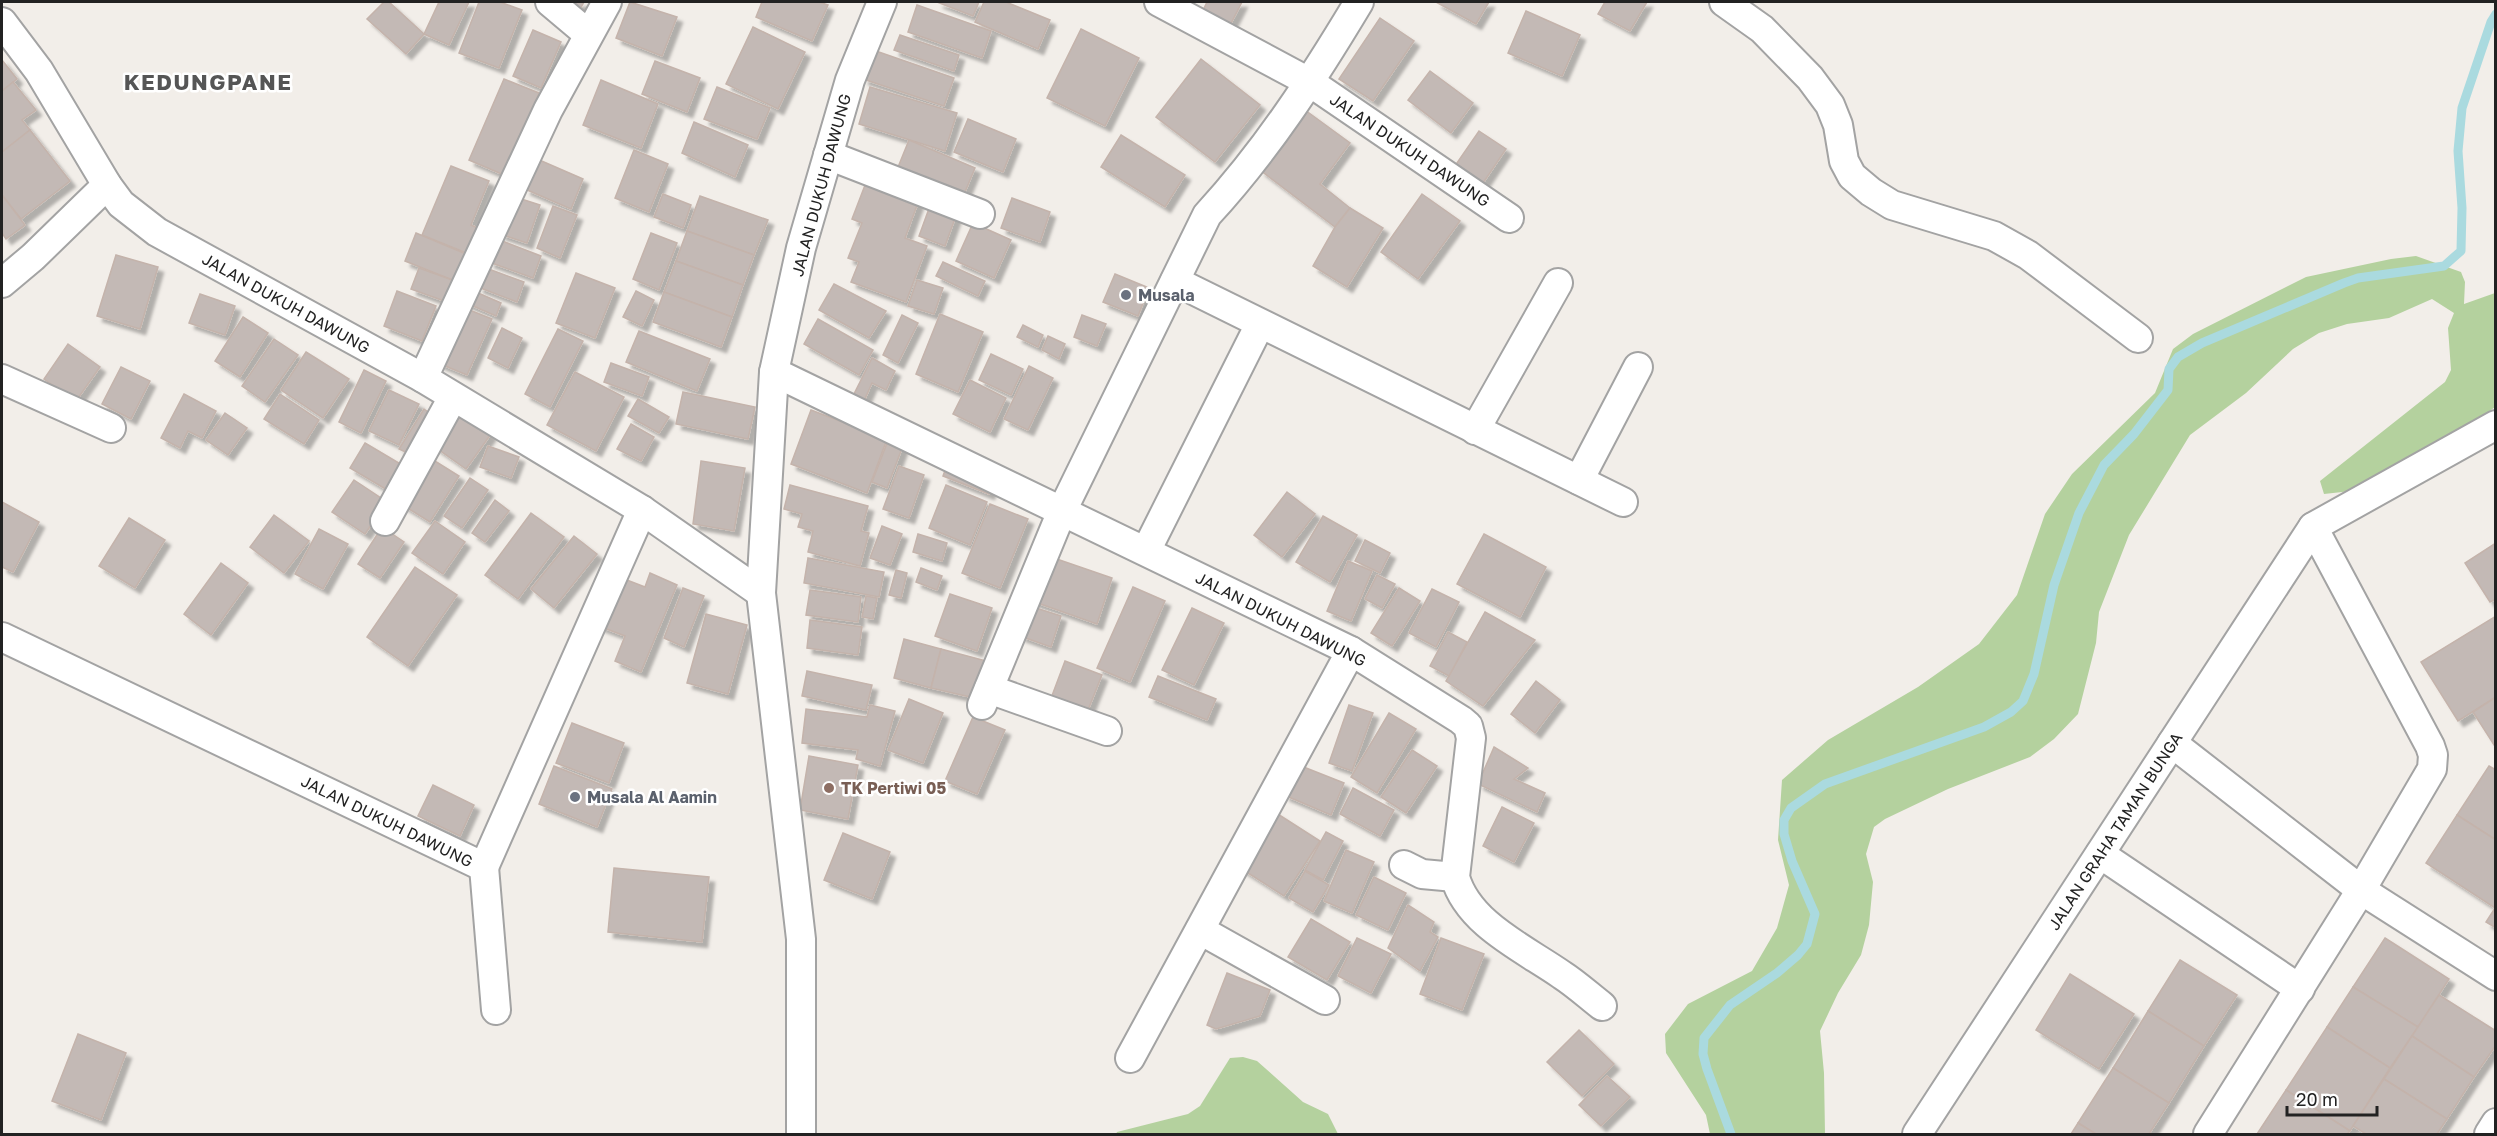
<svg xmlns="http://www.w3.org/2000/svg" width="2497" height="1136" viewBox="0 0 2497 1136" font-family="'Golos Text',sans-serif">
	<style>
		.forest { fill: #b4d19e }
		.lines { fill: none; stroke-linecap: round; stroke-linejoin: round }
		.stream { stroke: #aadadf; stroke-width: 9 }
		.building { fill: #c3b9b5; stroke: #c4b3ab; stroke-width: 1.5; filter: url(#shadow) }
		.street-casing { stroke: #a3a3a3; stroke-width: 32 }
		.street { stroke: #fff; stroke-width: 28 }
		.worship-dot { fill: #6b7280; stroke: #fff; stroke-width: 2 }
		.education-dot { fill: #8d6e63; stroke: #fff; stroke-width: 2 }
		.labels { text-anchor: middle; stroke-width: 5; stroke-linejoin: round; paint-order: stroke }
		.street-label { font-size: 16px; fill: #222; stroke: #fff }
		.worship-label { font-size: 16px; font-weight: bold; fill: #5b616d; stroke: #fff; text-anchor: start }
		.education-label { font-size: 16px; font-weight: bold; fill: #785e54; stroke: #fff; text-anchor: start }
		.district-label { font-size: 22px; font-weight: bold; letter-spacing: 1.5px; fill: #555; stroke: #fff }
	</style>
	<defs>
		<filter id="shadow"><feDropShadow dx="5.5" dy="5.5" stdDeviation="1.5" flood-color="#0004"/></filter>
	</defs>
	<rect width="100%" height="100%" fill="#f2eee9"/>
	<g class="forest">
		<polygon points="2416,256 2461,272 2465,282 2464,304 2495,293 2495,407 2468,427 2351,491 2324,494 2320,481 2445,382 2451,370 2448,328 2454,313 2432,299 2389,318 2347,324 2319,333 2293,349 2246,393 2190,435 2129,535 2099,612 2096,643 2078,714 2054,739 2030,757 1948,789 1885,819 1874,827 1866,854 1873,882 1869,925 1861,955 1838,993 1820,1031 1824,1073 1825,1134 1710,1134 1706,1115 1666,1053 1665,1034 1688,1004 1752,971 1777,928 1789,885 1778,840 1782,780 1828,740 1918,687 1979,644 2017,595 2045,514 2072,474 2155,393 2173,349 2193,334 2306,277 2391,259"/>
		<polygon points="1243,1057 1257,1061 1303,1102 1328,1114 1338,1134 1116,1134 1117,1132 1188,1114 1200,1106 1230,1058"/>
	</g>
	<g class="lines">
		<polyline class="stream" points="1731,1134 1707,1069 1703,1054 1704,1038 1730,1005 1777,973 1798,955 1807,944 1815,914 1792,861 1784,834 1784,820 1791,808 1825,784 1984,727 2011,712 2023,701 2034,674 2054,585 2079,513 2104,465 2134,434 2168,390 2169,369 2178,357 2202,343 2344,283 2358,278 2444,266 2461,251 2462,208 2458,151 2462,108 2491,22 2496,14"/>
	</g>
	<g class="building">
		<polygon points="384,2 389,2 424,34 406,54 367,19"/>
		<polygon points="439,2 469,2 449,45 424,34"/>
		<polygon points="479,2 500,2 522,10 499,68 459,53"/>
		<polygon points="566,2 584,2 580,9"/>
		<polygon points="630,2 677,17 662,56 616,38"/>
		<polygon points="762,2 819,2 828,5 812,41 756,17"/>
		<polygon points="937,2 979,2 973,16"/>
		<polygon points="984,2 1006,2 1050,20 1038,49 975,22"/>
		<polygon points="1207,2 1242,2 1225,35 1198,21"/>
		<polygon points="1436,2 1489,2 1476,24"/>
		<polygon points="1605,2 1647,2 1630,31 1598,14"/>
		<polygon points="917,5 991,31 982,58 908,32"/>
		<polygon points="1526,11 1580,35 1562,76 1508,53"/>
		<polygon points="1380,18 1414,41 1373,101 1339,79"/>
		<polygon points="753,27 805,52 778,109 726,84"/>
		<polygon points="1081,29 1139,58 1105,126 1047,98"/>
		<polygon points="533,30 561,42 541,88 513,76"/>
		<polygon points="900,35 959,55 954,71 894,50"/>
		<polygon points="873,50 954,78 944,106 863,79"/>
		<polygon points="1201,59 1260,105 1215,162 1156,117"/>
		<polygon points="2,60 17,79 2,91"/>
		<polygon points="655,61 700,78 687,112 642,94"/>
		<polygon points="1430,71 1473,103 1451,133 1408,100"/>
		<polygon points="504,79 539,93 504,175 469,160"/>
		<polygon points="601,80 658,104 641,148 583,125"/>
		<polygon points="13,82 36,110 22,120 30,130 2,152 2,91"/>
		<polygon points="717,87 770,108 757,139 704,119"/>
		<polygon points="870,87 957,113 945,151 859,124"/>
		<polygon points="1305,110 1350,143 1320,184 1350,208 1335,227 1260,170"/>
		<polygon points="968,119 1016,139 1003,172 954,152"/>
		<polygon points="694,122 748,145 735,177 682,153"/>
		<polygon points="30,130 70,181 21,219 2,195 2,152"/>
		<polygon points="1479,131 1506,149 1477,192 1450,173"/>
		<polygon points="1121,135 1185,175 1165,207 1101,167"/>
		<polygon points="909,140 975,168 960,204 894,177"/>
		<polygon points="634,150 668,164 649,212 615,198"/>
		<polygon points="537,159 583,179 571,209 525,189"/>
		<polygon points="451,166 489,181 471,225 480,229 469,254 422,235"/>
		<polygon points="867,180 919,200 905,238 927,246 906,302 851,282 859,262 848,258 862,223 852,219"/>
		<polygon points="663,194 691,205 683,228 654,217"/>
		<polygon points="1422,194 1460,221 1418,279 1381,252"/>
		<polygon points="2,195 25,225 6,239 2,233"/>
		<polygon points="512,196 540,205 527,243 500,234"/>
		<polygon points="700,196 768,220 754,255 687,231"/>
		<polygon points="1012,198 1050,212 1040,242 1001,228"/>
		<polygon points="931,203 957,213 945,246 919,236"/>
		<polygon points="553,206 577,215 560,258 537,248"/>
		<polygon points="1350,208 1383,228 1347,287 1313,266 1335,227"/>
		<polygon points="973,223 1011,240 994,278 956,261"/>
		<polygon points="687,231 754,255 743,285 676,261"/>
		<polygon points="416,233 466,254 455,281 405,261"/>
		<polygon points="651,233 677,243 659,290 633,279"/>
		<polygon points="497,239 541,256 533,278 489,262"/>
		<polygon points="116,255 158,267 140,329 97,316"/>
		<polygon points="676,261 743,285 732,317 664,292"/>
		<polygon points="943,262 985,281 978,296 936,276"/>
		<polygon points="419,268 455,281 447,302 411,289"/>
		<polygon points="486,268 524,282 517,302 478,287"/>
		<polygon points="576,273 615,288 595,338 556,323"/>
		<polygon points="1115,274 1149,288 1138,316 1103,302"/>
		<polygon points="917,280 943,288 934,314 908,306"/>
		<polygon points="834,284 886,311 869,338 819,310"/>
		<polygon points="469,289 501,303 496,316 464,302"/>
		<polygon points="397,291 436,306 422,341 384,326"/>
		<polygon points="636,291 654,300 642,326 623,317"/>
		<polygon points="664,292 732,317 721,347 653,322"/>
		<polygon points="200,294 235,306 225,335 189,323"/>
		<polygon points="462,307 492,319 467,375 438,363"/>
		<polygon points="940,314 983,332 958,392 916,374"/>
		<polygon points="902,315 918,323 898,363 883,355"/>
		<polygon points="1082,315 1106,324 1097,346 1074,337"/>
		<polygon points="243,317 268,333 240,377 215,361"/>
		<polygon points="818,319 873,350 859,375 804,344"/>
		<polygon points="1023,325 1043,335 1038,347 1017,337"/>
		<polygon points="502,328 522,338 508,368 488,358"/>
		<polygon points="558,329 583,341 550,407 525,394"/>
		<polygon points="639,331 710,359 697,391 626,362"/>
		<polygon points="1048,336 1065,344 1059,359 1042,350"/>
		<polygon points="274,339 298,355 265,402 242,386"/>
		<polygon points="68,344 100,367 76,401 44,379"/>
		<polygon points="306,352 349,379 323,418 281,390"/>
		<polygon points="991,354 1023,369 1011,395 979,380"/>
		<polygon points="872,358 895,371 886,390 872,383 864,401 853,396"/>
		<polygon points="611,363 649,377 642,396 604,382"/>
		<polygon points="1029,366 1053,378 1028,430 1004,419"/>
		<polygon points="121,367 150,381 131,419 102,404"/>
		<polygon points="364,370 386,381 361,433 339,422"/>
		<polygon points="575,372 624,397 596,451 547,425"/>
		<polygon points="970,380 1006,398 990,432 953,414"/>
		<polygon points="389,390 419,404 399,445 369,431"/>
		<polygon points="683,392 755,407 748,439 676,424"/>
		<polygon points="184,394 216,411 202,438 188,431 180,448 161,438"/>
		<polygon points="280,394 319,420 304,444 264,419"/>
		<polygon points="638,399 669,417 659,433 628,416"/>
		<polygon points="424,409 438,419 414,456 399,449"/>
		<polygon points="811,410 887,439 867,493 791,464"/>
		<polygon points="460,412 491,434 466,469 435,447"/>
		<polygon points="225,413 247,428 228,455 206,440"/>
		<polygon points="631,424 654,437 641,461 617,449"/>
		<polygon points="889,438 904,443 887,488 872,482"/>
		<polygon points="365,443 409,469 394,494 350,468"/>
		<polygon points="488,446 519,457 511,478 480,467"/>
		<polygon points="430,458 459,476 430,522 401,504"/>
		<polygon points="701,461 745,468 734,531 693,524"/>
		<polygon points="948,462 994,480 989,494 943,476"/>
		<polygon points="899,466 924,475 909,518 883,509"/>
		<polygon points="470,478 488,490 462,528 444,516"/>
		<polygon points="354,480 387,502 365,534 332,512"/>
		<polygon points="790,485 868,506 861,531 869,533 860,566 808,552 813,531 798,527 802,514 784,509"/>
		<polygon points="946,485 987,502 970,545 929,528"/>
		<polygon points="1287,492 1315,514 1282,557 1254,535"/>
		<polygon points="495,500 509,511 485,542 472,533"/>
		<polygon points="2,502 39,522 13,572 2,567"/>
		<polygon points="990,504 1028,519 1000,588 962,573"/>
		<polygon points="531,513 564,537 518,599 485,575"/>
		<polygon points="274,515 309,541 284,573 250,547"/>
		<polygon points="1323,516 1357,535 1330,582 1296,562"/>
		<polygon points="129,518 165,540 135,588 99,566"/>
		<polygon points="435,521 465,542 443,574 412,553"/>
		<polygon points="882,526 902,534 890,565 870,558"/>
		<polygon points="382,527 404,542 380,578 358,564"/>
		<polygon points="319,529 348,544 323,589 295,574"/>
		<polygon points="918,534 947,543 942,561 913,552"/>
		<polygon points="1484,534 1546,567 1520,617 1457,584"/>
		<polygon points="574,536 597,554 554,608 531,589"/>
		<polygon points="1365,540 1390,553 1380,573 1355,561"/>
		<polygon points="2496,543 2496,599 2490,602 2465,563"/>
		<polygon points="1048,556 1112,578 1097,624 1032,601"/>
		<polygon points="808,558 884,572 879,597 804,583"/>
		<polygon points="1348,561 1372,571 1351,621 1327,611"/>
		<polygon points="221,563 248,583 211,635 184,614"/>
		<polygon points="415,567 457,595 408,666 367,637"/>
		<polygon points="921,568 942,576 937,590 916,582"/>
		<polygon points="896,570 907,573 901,598 889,595"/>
		<polygon points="650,573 677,585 641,672 615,661 625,636 599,626 619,577 645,587"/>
		<polygon points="1377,575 1395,584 1382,608 1365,599"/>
		<polygon points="1133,587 1165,601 1130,682 1097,668"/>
		<polygon points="683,588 704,596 684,647 664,638"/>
		<polygon points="1399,588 1420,601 1392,646 1371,633"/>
		<polygon points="1432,589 1459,602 1436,647 1409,633"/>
		<polygon points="810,590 861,597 858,622 806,615"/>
		<polygon points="950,594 992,608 977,651 935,636"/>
		<polygon points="866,596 877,598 873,619 862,617"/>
		<polygon points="1030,606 1061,616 1051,647 1020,636"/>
		<polygon points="1192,608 1224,623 1194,685 1162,670"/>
		<polygon points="1485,612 1535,640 1483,706 1446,681"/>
		<polygon points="706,614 747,625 728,694 687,683"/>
		<polygon points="2496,616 2496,697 2458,721 2421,662"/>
		<polygon points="810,620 862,627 858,655 807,648"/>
		<polygon points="1448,632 1467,642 1449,676 1430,666"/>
		<polygon points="904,639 941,649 931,688 894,678"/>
		<polygon points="941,649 990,662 979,699 931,688"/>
		<polygon points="1065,661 1102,675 1086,715 1050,701"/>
		<polygon points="807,671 872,685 866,710 802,696"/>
		<polygon points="1158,676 1216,699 1207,720 1149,697"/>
		<polygon points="1536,681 1560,700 1535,733 1511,714"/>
		<polygon points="2496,697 2496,748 2473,712"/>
		<polygon points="909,699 943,713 923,763 888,750"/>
		<polygon points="870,705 895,711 880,766 856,759 858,750 802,743 806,709 867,717"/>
		<polygon points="1349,705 1373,713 1352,771 1329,763"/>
		<polygon points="1389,713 1416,729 1377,793 1351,777"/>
		<polygon points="973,717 1005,730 977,794 945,781"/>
		<polygon points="572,723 624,743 609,783 556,763"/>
		<polygon points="1494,747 1528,768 1514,779 1545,793 1537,812 1478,784"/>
		<polygon points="1412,750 1437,766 1406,813 1381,797"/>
		<polygon points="809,756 858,765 848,819 800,810"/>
		<polygon points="1296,764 1344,783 1331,815 1284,795"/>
		<polygon points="554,766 612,789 597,827 539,804"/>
		<polygon points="2489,766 2496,770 2496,840 2457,815"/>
		<polygon points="433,785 474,805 460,836 418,816"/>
		<polygon points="1353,788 1394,810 1380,836 1340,814"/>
		<polygon points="1502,807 1534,823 1514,862 1483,846"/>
		<polygon points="1273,811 1320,841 1284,896 1237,866"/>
		<polygon points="2457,815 2496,840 2495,908 2426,863"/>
		<polygon points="1326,832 1343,841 1323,880 1305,870"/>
		<polygon points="843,833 890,852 872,899 824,880"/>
		<polygon points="1346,850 1374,862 1352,913 1324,901"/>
		<polygon points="614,868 709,877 702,942 608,932"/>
		<polygon points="1305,871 1329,885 1313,912 1289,898"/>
		<polygon points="1374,877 1406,893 1388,930 1356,915"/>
		<polygon points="1408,905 1434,922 1430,932 1438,937 1420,971 1388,948"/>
		<polygon points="2495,908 2496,908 2496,928 2486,922"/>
		<polygon points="1311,919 1350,942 1327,980 1288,957"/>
		<polygon points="1357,938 1391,954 1371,993 1338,976"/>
		<polygon points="1441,938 1484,954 1462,1010 1420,994"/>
		<polygon points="2385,938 2449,979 2418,1027 2353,987"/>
		<polygon points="2180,960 2237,995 2204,1046 2148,1011"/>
		<polygon points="1227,973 1270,990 1260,1016 1216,1029 1207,1025"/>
		<polygon points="2070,974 2134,1014 2099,1069 2036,1030"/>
		<polygon points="2353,987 2418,1027 2390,1068 2327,1027"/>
		<polygon points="2439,995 2496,1031 2496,1045 2474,1077 2412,1036"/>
		<polygon points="2148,1011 2204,1046 2169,1103 2113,1068"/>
		<polygon points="2327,1027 2390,1068 2350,1131 2286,1090"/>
		<polygon points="1579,1030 1614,1064 1582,1096 1547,1062"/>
		<polygon points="78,1034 126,1053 101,1120 52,1101"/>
		<polygon points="2412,1036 2474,1077 2447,1119 2384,1079"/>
		<polygon points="2113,1068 2169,1103 2149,1134 2096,1134 2078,1123"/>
		<polygon points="1607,1076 1630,1097 1601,1126 1579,1105"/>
		<polygon points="2384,1079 2447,1119 2437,1134 2366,1134 2353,1126"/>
		<polygon points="2286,1090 2350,1131 2347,1134 2257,1134"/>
		<polygon points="2078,1123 2096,1134 2071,1134"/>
	</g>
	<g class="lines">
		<defs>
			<g id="street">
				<polyline points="550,2 588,34"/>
				<polyline points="1159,2 1311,83 1509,218"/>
				<polyline points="1724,2 1762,29 1810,78 1830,105 1838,125 1844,161 1852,176 1871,192 1892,205 1994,236 2028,255 2138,338"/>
				<polyline points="2,22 39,71 107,185 121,204 157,232 423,378 642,510 761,593"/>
				<polyline points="828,155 980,214"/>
				<polyline points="1175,281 1623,502"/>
				<polyline points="2,283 33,257 107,185"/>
				<path d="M 774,372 L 1351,651 L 1461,720 L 1468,726 L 1471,738 L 1455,877 C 1468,924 1525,949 1562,975 C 1576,984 1589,996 1602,1006"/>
				<polyline points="423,378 548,110 607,2"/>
				<polyline points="2,379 111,428"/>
				<polyline points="1475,430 1558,283"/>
				<polyline points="1579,480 1638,367"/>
				<polyline points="385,521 453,397"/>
				<polyline points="1146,551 1260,324"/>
				<polyline points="2,637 484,867 642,510"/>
				<polyline points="989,689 1107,731"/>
				<path d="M 982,705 L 1062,511 L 1207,215 C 1267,150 1314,77 1359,2"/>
				<polyline points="2172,743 2361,890 2496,976"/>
				<polyline points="2100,854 2300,989"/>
				<polyline points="1404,865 1422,874 1455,877"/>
				<polyline points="484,867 496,1010"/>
				<polyline points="1200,930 1325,1000"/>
				<polyline points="1130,1058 1351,651"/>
				<polyline points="801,1134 801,939 761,593 774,372 801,248 850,80 882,2"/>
				<polyline points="1917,1134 2313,527 2496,425"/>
				<polyline points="2208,1134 2361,890 2432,769 2433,755 2430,746 2313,527"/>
				<polyline points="2489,1134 2496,1123"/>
			</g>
		</defs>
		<use href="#street" class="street-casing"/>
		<use href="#street" class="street"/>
	</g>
	<g class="worship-dot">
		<circle cx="1126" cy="295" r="6"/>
		<circle cx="575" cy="797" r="6"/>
	</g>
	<circle class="education-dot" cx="829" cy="788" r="6"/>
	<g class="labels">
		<g class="street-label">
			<text transform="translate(1410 150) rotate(34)" y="6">JALAN DUKUH DAWUNG</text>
			<text transform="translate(821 185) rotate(-75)" y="6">JALAN DUKUH DAWUNG</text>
			<text transform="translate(286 303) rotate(29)" y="6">JALAN DUKUH DAWUNG</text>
			<text transform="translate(1281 619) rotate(27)" y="6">JALAN DUKUH DAWUNG</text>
			<text transform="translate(387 821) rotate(26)" y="6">JALAN DUKUH DAWUNG</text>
			<text transform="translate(2115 831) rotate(-57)" y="6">JALAN GRAHA TAMAN BUNGA</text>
		</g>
		<g class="worship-label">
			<text x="1138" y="301">Musala</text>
			<text x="587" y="803">Musala Al Aamin</text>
		</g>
		<g class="education-label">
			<text x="841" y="794">TK Pertiwi 05</text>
		</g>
		<g class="district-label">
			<text x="208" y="90">KEDUNGPANE</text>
		</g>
	</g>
	<rect width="2497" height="1136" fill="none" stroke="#222222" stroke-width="6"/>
	<path d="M2287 1106v9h90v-9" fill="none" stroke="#222222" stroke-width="3"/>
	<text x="2296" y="1106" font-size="18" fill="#222222" stroke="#ffffff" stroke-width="4.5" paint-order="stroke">20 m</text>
</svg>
